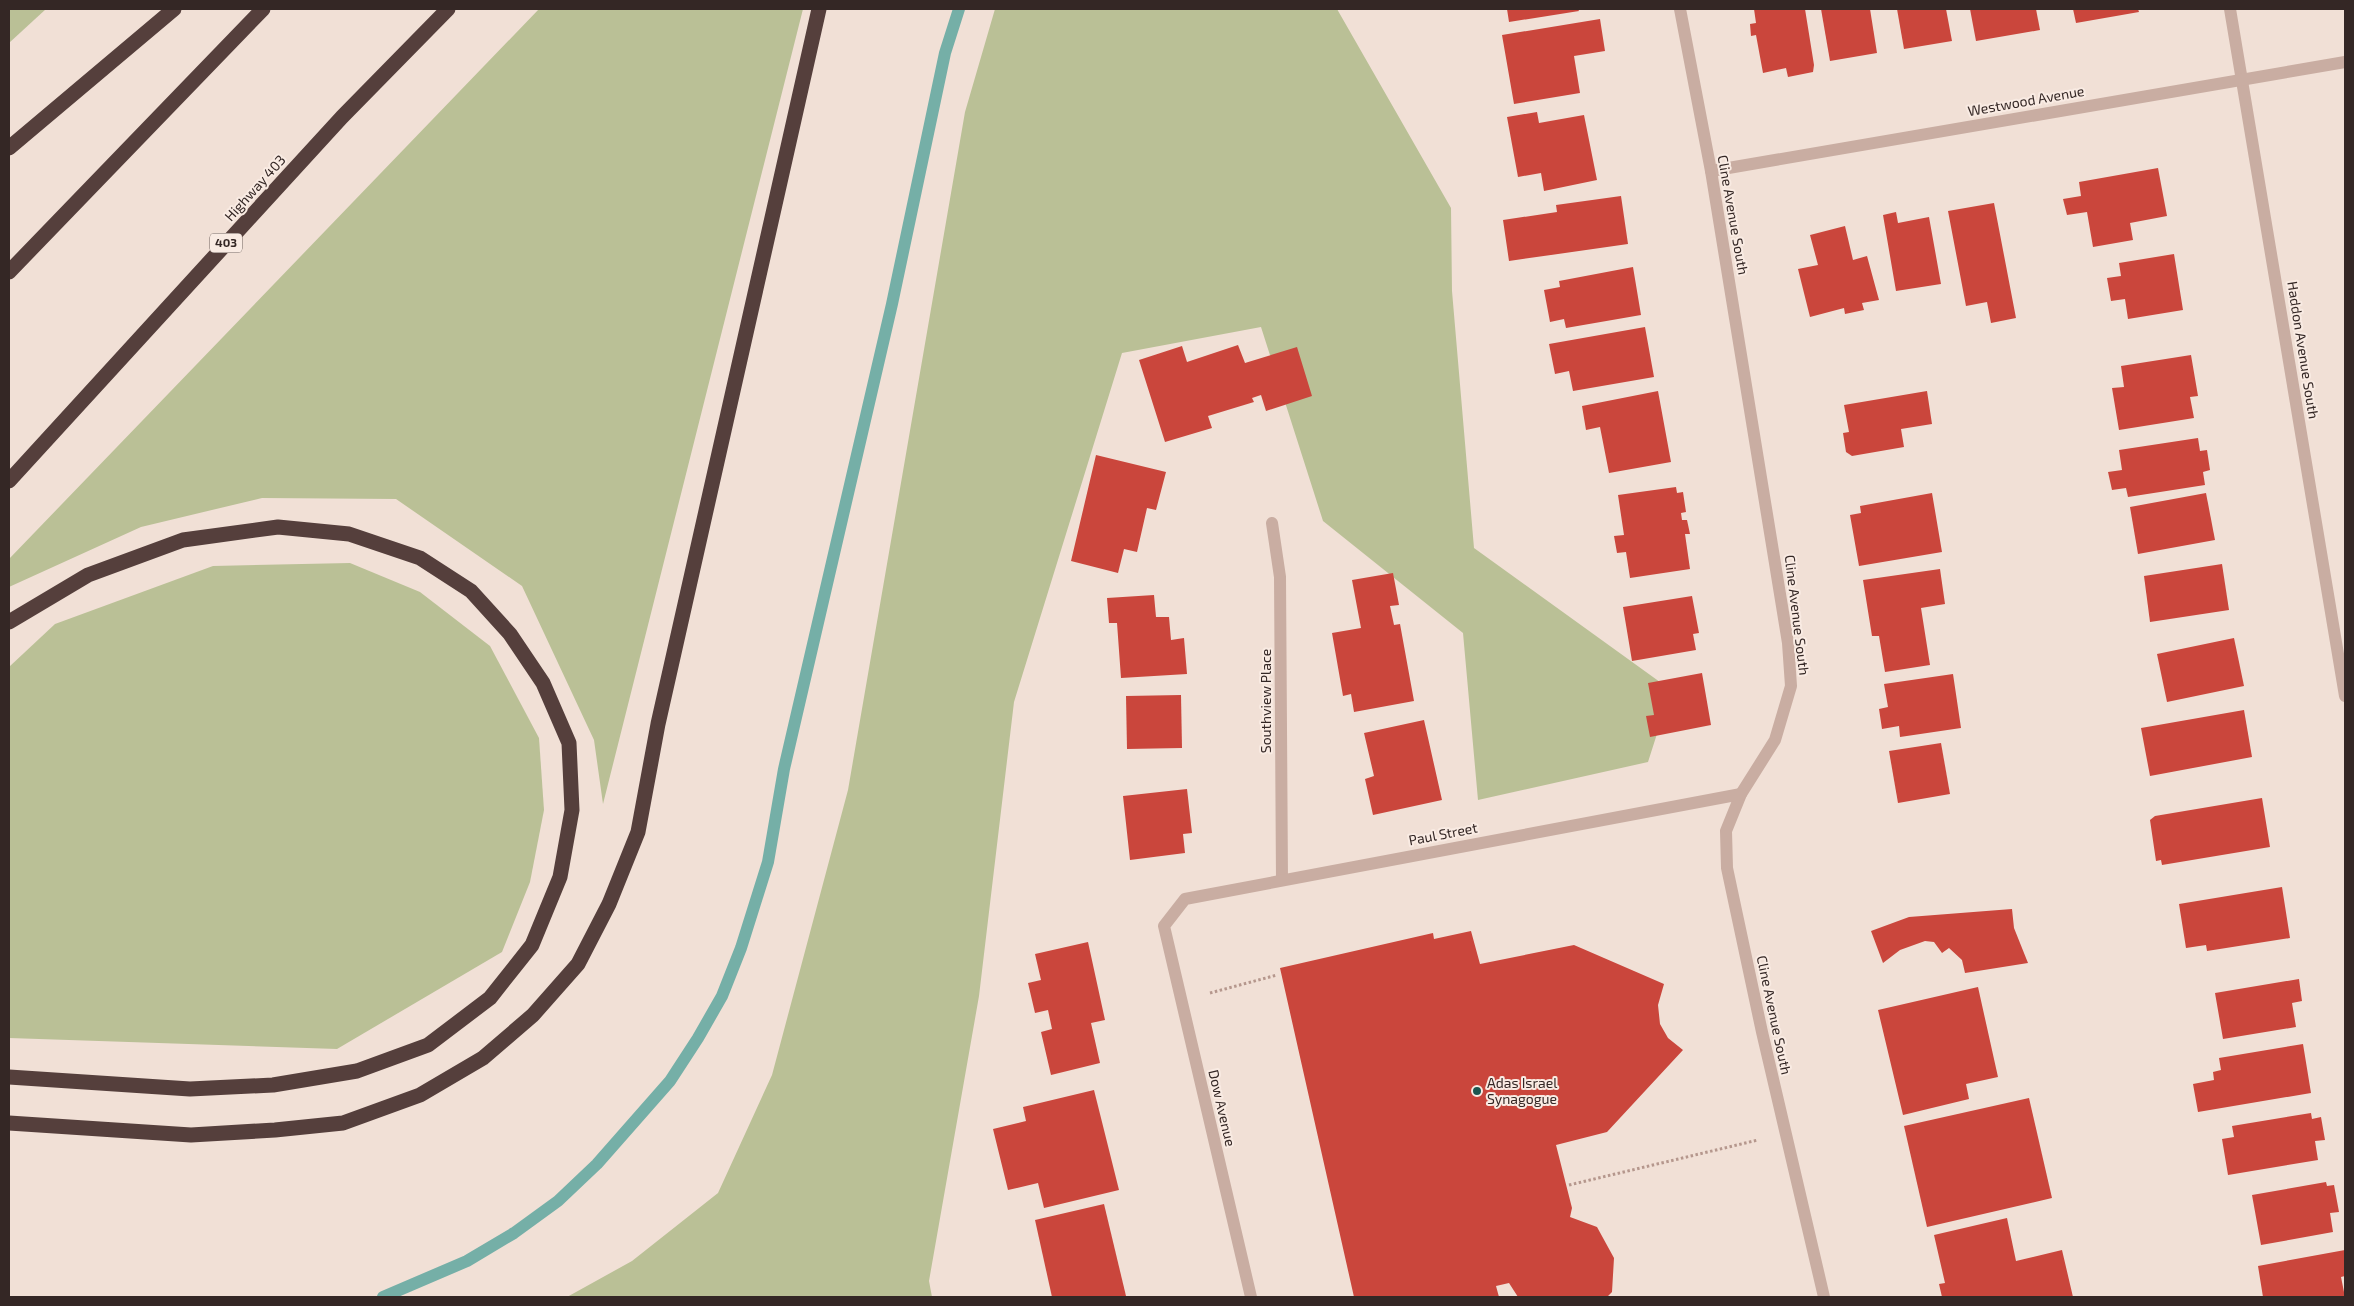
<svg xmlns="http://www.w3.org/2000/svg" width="2354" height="1306" viewBox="0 0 2354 1306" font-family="'Exo 2',sans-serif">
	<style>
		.green { fill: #bac096 }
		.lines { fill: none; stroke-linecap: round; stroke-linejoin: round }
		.stream { stroke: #75afa7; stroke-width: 12 }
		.building { fill: #ca463c }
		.path { stroke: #b5978d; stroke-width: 3; stroke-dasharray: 2.5 2.5; stroke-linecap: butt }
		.street { stroke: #c9ada2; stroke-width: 12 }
		.highway { stroke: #553f3c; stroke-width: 15 }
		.poi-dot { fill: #1a5650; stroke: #f9ebe3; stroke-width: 2 }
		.labels { text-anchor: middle; stroke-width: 4; stroke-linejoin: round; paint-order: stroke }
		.shield { fill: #f9ebe3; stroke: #6f625e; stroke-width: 1 }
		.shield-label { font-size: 12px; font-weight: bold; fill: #342725 }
		.street-label { font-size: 14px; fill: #342725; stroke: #f9ebe3 }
		.poi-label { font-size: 14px; fill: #342725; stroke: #f9ebe3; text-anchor: start }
	</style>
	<rect width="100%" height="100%" fill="#f1e0d6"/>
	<g class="green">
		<polygon points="9,9 46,9 9,43"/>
		<polygon points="539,9 803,9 603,804 594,740 522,586 396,499 262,498 141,527 9,587 9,559"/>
		<polygon points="995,9 1337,9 1451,208 1452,291 1474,548 1671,690 1648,762 1478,800 1463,633 1323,521 1261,327 1122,353 1014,702 979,996 929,1281 932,1297 567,1297 632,1261 718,1193 772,1075 848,790 965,112"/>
		<polygon points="350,563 420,592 490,646 539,738 544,810 530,882 502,952 337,1049 9,1038 9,667 55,624 213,566"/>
	</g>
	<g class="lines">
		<polyline class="stream" points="383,1297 467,1261 514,1233 558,1201 597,1164 670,1081 698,1038 722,996 741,948 768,862 784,769 892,304 945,53 959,9"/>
	</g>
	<g class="building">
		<polygon points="1507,9 1578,9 1579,11 1509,22"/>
		<polygon points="1754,9 1805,9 1814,65 1813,72 1788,77 1786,68 1763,73 1756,35 1751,36 1750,24 1756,23"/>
		<polygon points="1821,9 1870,9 1877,53 1830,61"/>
		<polygon points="1897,9 1946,9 1952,41 1904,49"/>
		<polygon points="1970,9 2036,9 2040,30 1976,41"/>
		<polygon points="2073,9 2138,9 2139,12 2076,23"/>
		<polygon points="1600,19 1605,51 1574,56 1580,93 1514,104 1502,35"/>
		<polygon points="1537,112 1539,123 1584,115 1597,180 1544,191 1541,173 1518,177 1507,117"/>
		<polygon points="2158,168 2167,216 2130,223 2133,240 2093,247 2087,212 2067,215 2063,199 2081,196 2079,182"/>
		<polygon points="1621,196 1628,244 1509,261 1503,220 1557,212 1556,205"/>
		<polygon points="1994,203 2016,318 1991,323 1987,302 1966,306 1948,211"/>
		<polygon points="1896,212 1898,223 1929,217 1941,284 1896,291 1883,215"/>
		<polygon points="1845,226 1853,260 1867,256 1879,300 1862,303 1864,310 1845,314 1844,308 1810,317 1798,269 1818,265 1810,235"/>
		<polygon points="2174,254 2183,310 2128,319 2125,299 2111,301 2107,278 2121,276 2119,263"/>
		<polygon points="1633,267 1641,315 1566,328 1564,319 1550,322 1544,290 1560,287 1559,281"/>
		<polygon points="1645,327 1654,377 1573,391 1569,371 1555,374 1549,344"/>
		<polygon points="1238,345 1245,363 1297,347 1312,396 1266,411 1261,395 1252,398 1254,402 1208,416 1212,428 1165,442 1139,360 1182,346 1187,362"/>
		<polygon points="2191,355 2198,396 2190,397 2194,418 2119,430 2112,388 2124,387 2121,366"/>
		<polygon points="1658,391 1671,462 1609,473 1600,427 1586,430 1582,406"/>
		<polygon points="1927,391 1932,424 1901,429 1904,447 1852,456 1846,452 1843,433 1849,432 1844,405"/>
		<polygon points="2198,438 2200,451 2207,450 2210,470 2203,472 2205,485 2128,497 2126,488 2112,490 2108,472 2122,470 2119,450"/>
		<polygon points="1096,455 1166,472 1156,510 1147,508 1137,552 1124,549 1118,573 1071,561"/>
		<polygon points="1676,487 1677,493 1683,492 1686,512 1681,513 1682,520 1687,520 1690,534 1685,534 1690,569 1630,578 1626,552 1617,553 1614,536 1624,535 1618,495"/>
		<polygon points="1932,493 1942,552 1859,566 1850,515 1861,513 1860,506"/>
		<polygon points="2206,493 2215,540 2138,554 2130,507"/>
		<polygon points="2222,564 2229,610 2150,622 2144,576"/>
		<polygon points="1940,569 1945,604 1921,608 1930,665 1885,672 1879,636 1872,636 1863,580"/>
		<polygon points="1393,573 1399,605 1390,606 1394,625 1400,624 1414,701 1354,712 1351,694 1343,696 1332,633 1361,628 1352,580"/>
		<polygon points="1154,595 1156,617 1169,617 1171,640 1184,638 1187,674 1121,678 1117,623 1109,623 1107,598"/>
		<polygon points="1692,596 1699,633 1693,634 1696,650 1632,661 1623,607"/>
		<polygon points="2234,638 2244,686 2167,702 2157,654"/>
		<polygon points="1702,673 1711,725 1650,737 1646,716 1654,715 1648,683"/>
		<polygon points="1953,674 1961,728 1900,737 1899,726 1882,729 1879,709 1888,707 1884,684"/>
		<polygon points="1181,695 1182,748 1127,749 1126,696"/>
		<polygon points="2244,710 2252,757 2150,776 2141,728"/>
		<polygon points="1424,720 1442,800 1373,815 1365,779 1374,776 1364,733"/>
		<polygon points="1941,743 1950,794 1898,803 1889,751"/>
		<polygon points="1187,789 1192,833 1183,834 1185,853 1130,860 1123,796"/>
		<polygon points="2262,798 2270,847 2162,865 2161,860 2156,861 2150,820 2155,816"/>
		<polygon points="2282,887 2290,938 2207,951 2206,945 2186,948 2179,904"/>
		<polygon points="2012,909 2014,928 2028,963 1965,973 1962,960 1949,948 1942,953 1934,942 1925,941 1900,950 1883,963 1871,931 1909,917"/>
		<polygon points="1471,931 1480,964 1574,945 1664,984 1658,1005 1660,1024 1668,1038 1683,1050 1607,1132 1556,1145 1572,1208 1570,1217 1597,1227 1614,1258 1612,1292 1607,1297 1518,1297 1509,1283 1496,1286 1499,1297 1354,1297 1280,968 1433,933 1434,939"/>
		<polygon points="1088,942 1105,1020 1091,1023 1100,1063 1051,1075 1041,1032 1052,1029 1048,1010 1035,1013 1028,983 1041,980 1035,954"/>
		<polygon points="2299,979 2302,1001 2292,1003 2296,1027 2223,1039 2215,993"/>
		<polygon points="1978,987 1998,1077 1966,1084 1969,1099 1903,1115 1878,1010"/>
		<polygon points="2303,1044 2311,1093 2198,1112 2193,1084 2214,1080 2213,1072 2221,1070 2219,1058"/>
		<polygon points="1094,1090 1119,1190 1044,1208 1038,1183 1008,1190 993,1129 1026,1121 1023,1107"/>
		<polygon points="2029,1098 2052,1198 1927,1227 1904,1126"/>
		<polygon points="2311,1113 2312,1119 2321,1117 2325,1140 2315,1141 2318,1160 2228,1175 2222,1139 2234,1137 2232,1126"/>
		<polygon points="2326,1182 2327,1186 2334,1185 2339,1212 2330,1213 2333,1232 2261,1245 2252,1195"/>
		<polygon points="1104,1204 1126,1296 1052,1297 1035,1220"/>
		<polygon points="2007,1218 2016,1261 2062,1250 2073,1297 1942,1297 1939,1284 1945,1283 1934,1235"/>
		<polygon points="2345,1250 2345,1276 2341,1277 2345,1297 2263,1297 2258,1266"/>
	</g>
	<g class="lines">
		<g class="path">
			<polyline points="1210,993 1277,975"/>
			<polyline points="1569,1185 1758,1140"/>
		</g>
		<g class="street">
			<polyline points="1680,9 1711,171 1788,643 1791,686 1775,740 1741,794 1726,831 1727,868 1762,1032 1824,1297"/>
			<polyline points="2230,9 2345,696"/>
			<polyline points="1711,171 2345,62"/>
			<polyline points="1272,523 1280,577 1282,879"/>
			<polyline points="1251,1297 1164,926 1185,899 1741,794"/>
		</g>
		<g class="highway">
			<polyline points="9,148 174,9"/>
			<polyline points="9,272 263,9"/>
			<polyline points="9,481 342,117 448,9"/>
			<polyline points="9,622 88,575 183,540 278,527 349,534 420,558 471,591 510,634 543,683 569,743 572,810 560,877 532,945 490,998 428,1045 357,1071 273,1085 190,1089 9,1077"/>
			<polyline points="9,1123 191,1135 275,1130 343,1123 420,1095 483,1058 533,1015 578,964 609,904 638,832 658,724 819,9"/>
		</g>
	</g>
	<circle class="poi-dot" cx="1477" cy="1091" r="5"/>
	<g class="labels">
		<rect class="shield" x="210" y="233.5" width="32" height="19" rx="4"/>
		<g class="shield-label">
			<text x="226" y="247">403</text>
		</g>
		<g class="street-label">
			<text transform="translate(2026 101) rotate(-10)" y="5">Westwood Avenue</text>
			<text transform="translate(255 188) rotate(-48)" y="5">Highway 403</text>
			<text transform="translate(1733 215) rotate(80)" y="5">Cline Avenue South</text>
			<text transform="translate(2303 350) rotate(81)" y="5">Haddon Avenue South</text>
			<text transform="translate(1797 615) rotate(83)" y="5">Cline Avenue South</text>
			<text transform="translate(1266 701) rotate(-90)" y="5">Southview Place</text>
			<text transform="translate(1443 834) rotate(-11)" y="5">Paul Street</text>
			<text transform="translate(1774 1015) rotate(78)" y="5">Cline Avenue South</text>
			<text transform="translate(1222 1108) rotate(77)" y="5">Dow Avenue</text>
		</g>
		<g class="poi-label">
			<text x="1487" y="1088">Adas Israel<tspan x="1487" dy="16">Synagogue</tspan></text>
		</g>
	</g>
	<rect width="2354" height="1306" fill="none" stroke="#342725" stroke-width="20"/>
</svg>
